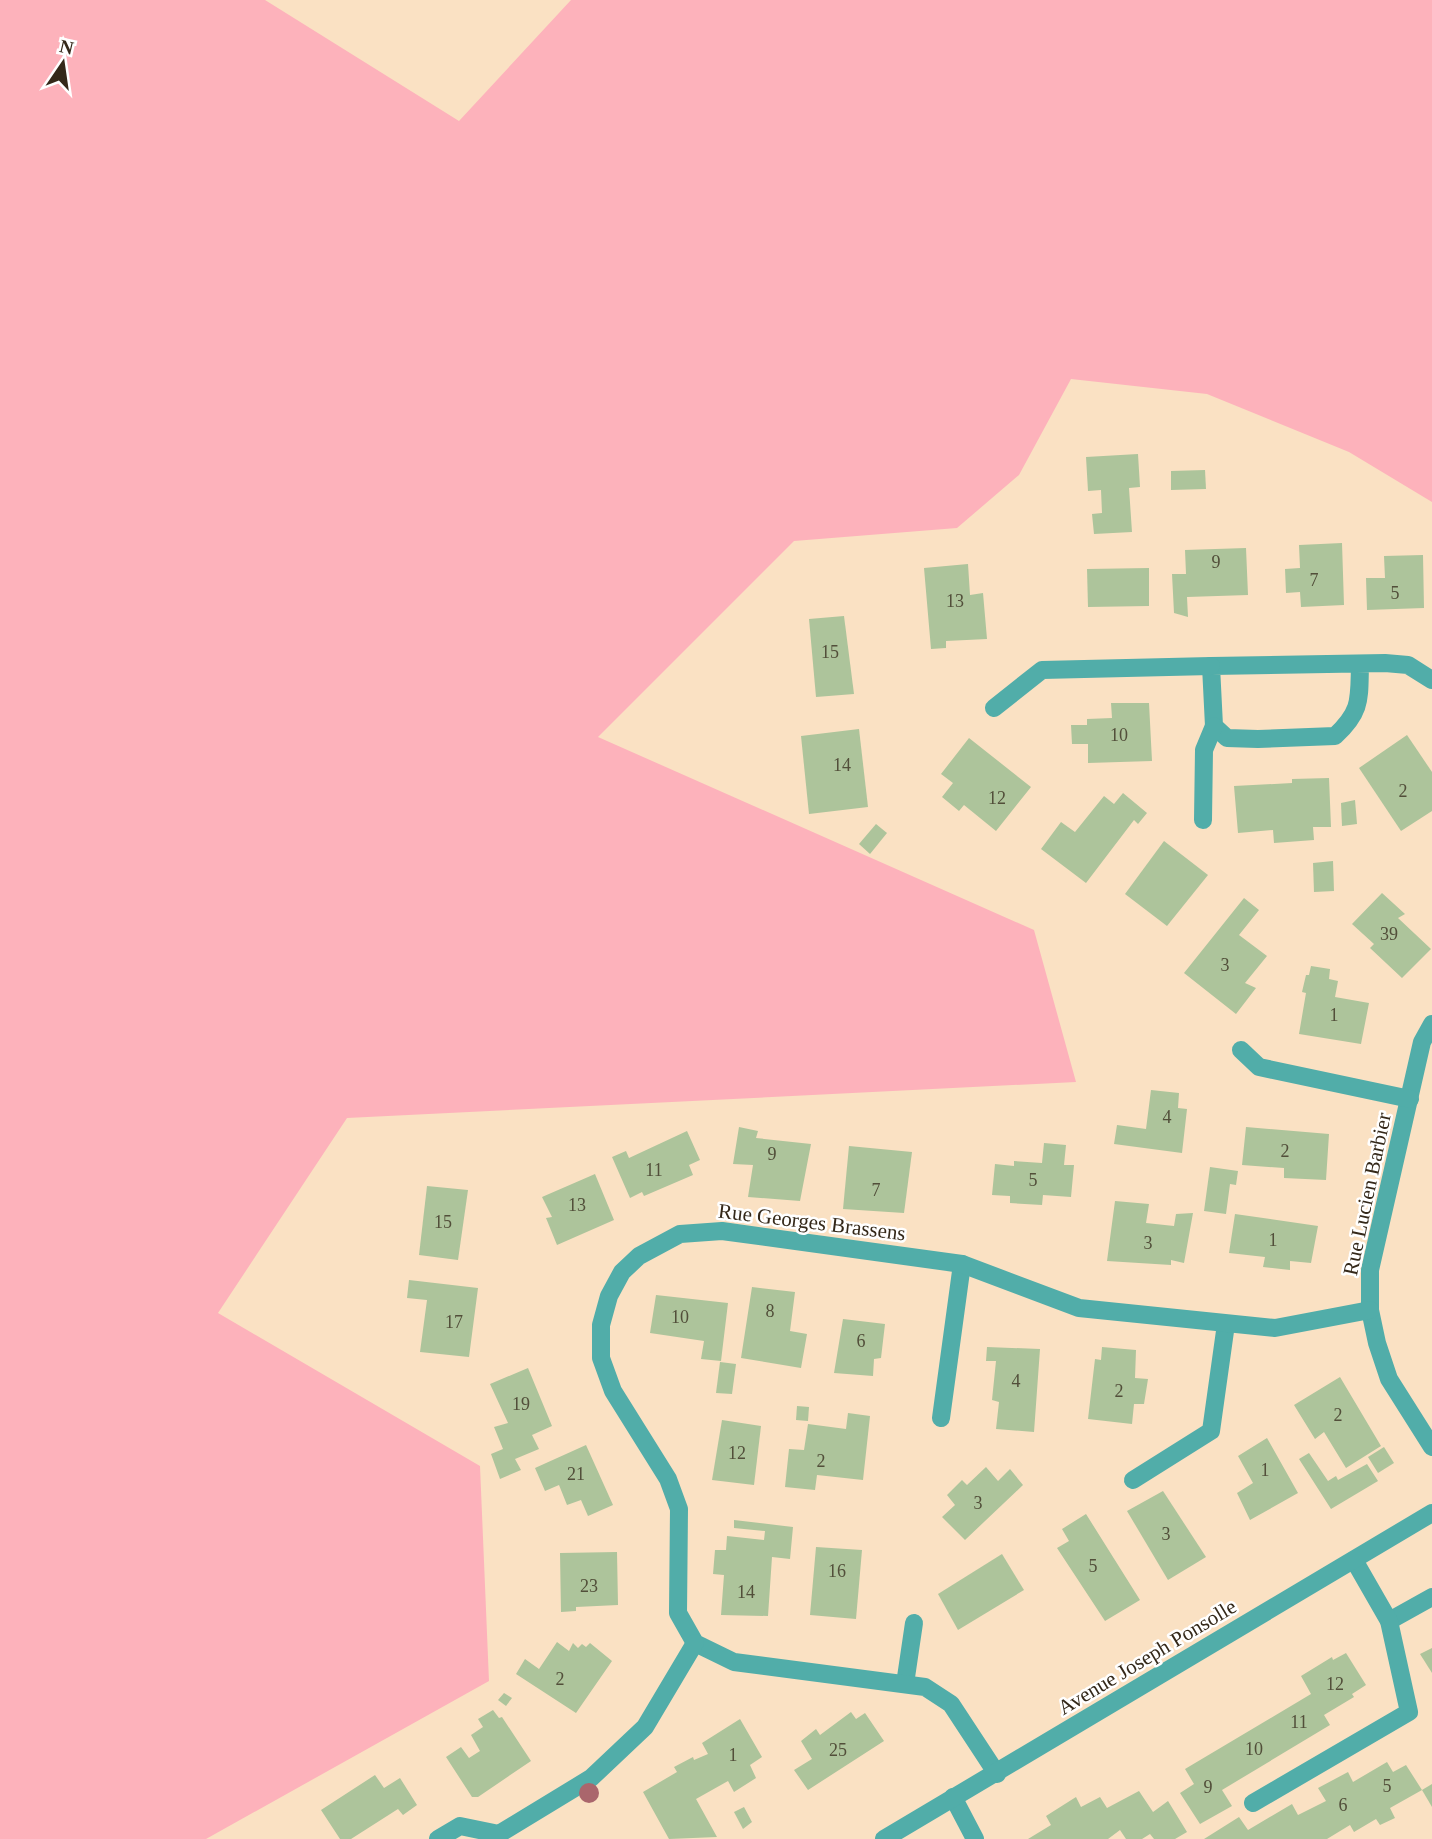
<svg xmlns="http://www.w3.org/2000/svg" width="1432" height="1839" viewBox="0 0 1432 1839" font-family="Georgia,serif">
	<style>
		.green { fill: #fdb2bb }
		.building { fill: #adc49b }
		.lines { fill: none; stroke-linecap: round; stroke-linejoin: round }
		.minor { stroke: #51ada9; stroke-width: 18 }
		.tree { fill: #aa666c }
		.labels { text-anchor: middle; stroke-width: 5; stroke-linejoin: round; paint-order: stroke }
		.number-label { font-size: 18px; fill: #524f3a }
		.street-label { font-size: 21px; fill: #342819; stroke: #fff }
	</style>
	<rect width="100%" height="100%" fill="#fae1c3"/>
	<polygon class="green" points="0,0 265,0 459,121 571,0 1432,0 1432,502 1349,452 1207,394 1071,379 1019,475 957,528 794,541 598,737 1034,930 1076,1082 347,1118 218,1313 480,1466 489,1681 206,1839 0,1839"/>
	<g class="building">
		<polygon points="1138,454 1140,487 1129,488 1132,532 1094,534 1092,514 1102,513 1101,490 1088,491 1086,457"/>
		<polygon points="1205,470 1206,489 1171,490 1171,471"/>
		<polygon points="1342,543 1344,605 1301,607 1300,592 1286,593 1285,569 1300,568 1299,545"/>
		<polygon points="1246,548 1248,595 1187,597 1188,617 1174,613 1172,574 1186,574 1185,550"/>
		<polygon points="1423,555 1424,608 1367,610 1366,578 1385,578 1384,556"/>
		<polygon points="968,564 970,595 983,593 987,639 946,641 946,648 931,649 924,568"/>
		<polygon points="1149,568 1149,606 1088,607 1087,569"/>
		<polygon points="844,616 854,694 816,697 809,619"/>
		<polygon points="1111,703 1149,703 1152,761 1088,763 1088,744 1072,744 1071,725 1087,725 1087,719 1112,718"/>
		<polygon points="859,729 868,807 809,814 801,736"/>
		<polygon points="1407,735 1432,772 1432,811 1401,831 1359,768"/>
		<polygon points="969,738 1031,787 996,831 964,805 959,811 942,797 953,783 941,774"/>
		<polygon points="1329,778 1331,827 1313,827 1314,840 1274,843 1273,830 1238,833 1234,786 1292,783 1292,779"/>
		<polygon points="1123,793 1147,813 1138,824 1134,820 1086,883 1041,849 1061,822 1075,832 1104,796 1114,804"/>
		<polygon points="1355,800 1357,824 1342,826 1341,803"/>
		<polygon points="876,824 887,833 870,854 859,844"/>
		<polygon points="1164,841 1208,875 1167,926 1125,894"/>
		<polygon points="1333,861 1334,891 1314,892 1313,863"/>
		<polygon points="1382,893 1405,914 1398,918 1431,949 1402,978 1370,948 1374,944 1352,924"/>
		<polygon points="1244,898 1259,910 1239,935 1267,956 1245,983 1256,988 1236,1014 1184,973"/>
		<polygon points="1311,966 1330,969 1329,979 1338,981 1335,997 1369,1003 1361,1044 1299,1034 1306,993 1302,992 1306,975 1309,975"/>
		<polygon points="1151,1090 1179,1093 1178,1108 1187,1109 1182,1153 1114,1144 1117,1125 1146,1129"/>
		<polygon points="739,1127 758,1131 756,1138 811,1144 800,1201 748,1197 753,1165 733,1164"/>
		<polygon points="1246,1127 1329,1134 1326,1180 1284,1178 1284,1168 1242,1165"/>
		<polygon points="687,1131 700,1160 689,1165 693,1175 644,1196 642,1192 630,1198 612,1157 626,1151 629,1158"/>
		<polygon points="1044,1143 1066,1145 1064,1165 1074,1165 1071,1197 1043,1195 1042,1205 1010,1203 1010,1196 992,1195 995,1164 1014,1166 1014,1161 1042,1163"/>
		<polygon points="849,1146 912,1152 904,1213 843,1209"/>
		<polygon points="1210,1167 1238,1171 1236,1185 1230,1184 1226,1214 1204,1211"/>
		<polygon points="595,1174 614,1220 557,1245 546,1218 552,1217 542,1197"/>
		<polygon points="427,1186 468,1190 458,1260 419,1255"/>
		<polygon points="1115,1201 1149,1204 1146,1223 1174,1226 1176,1214 1193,1213 1184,1263 1171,1260 1171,1265 1107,1261"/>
		<polygon points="1235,1214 1318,1226 1311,1263 1290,1261 1290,1270 1263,1267 1265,1257 1229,1253"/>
		<polygon points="409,1280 478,1288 469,1357 420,1352 427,1300 407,1298"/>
		<polygon points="752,1287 795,1292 790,1331 807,1334 801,1368 741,1358"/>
		<polygon points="656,1295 728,1303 721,1361 701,1359 704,1341 650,1333"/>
		<polygon points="843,1319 885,1324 881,1358 874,1359 873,1376 834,1373"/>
		<polygon points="987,1347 1040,1349 1034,1432 996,1429 999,1402 992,1400 996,1361 986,1361"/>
		<polygon points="1102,1347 1136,1350 1135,1378 1148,1379 1144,1404 1134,1404 1132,1424 1088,1419 1095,1359 1101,1360"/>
		<polygon points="720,1362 736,1364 732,1394 716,1393"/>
		<polygon points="528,1368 552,1426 532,1435 539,1449 515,1459 521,1470 500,1479 491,1454 503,1449 494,1427 508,1423 490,1384"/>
		<polygon points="1340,1377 1381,1446 1346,1468 1324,1432 1315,1439 1294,1405"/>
		<polygon points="797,1406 809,1407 808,1421 796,1420"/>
		<polygon points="848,1413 870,1416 863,1480 817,1475 815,1490 785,1487 789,1449 804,1450 808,1424 846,1429"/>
		<polygon points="722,1420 761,1426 754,1485 712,1480"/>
		<polygon points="1267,1438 1298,1493 1250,1520 1237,1493 1253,1483 1238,1456"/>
		<polygon points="586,1445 613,1505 588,1516 581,1500 567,1505 559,1485 545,1491 535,1468"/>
		<polygon points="1384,1447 1394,1463 1378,1473 1368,1457"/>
		<polygon points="1309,1453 1328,1481 1336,1476 1338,1480 1367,1464 1378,1481 1331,1509 1299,1459"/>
		<polygon points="986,1467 998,1481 1010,1469 1023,1485 965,1540 942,1517 955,1505 947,1495 962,1480 967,1485"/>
		<polygon points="1163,1491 1206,1557 1168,1580 1127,1511"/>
		<polygon points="1086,1514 1140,1600 1105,1621 1057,1548 1069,1541 1062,1529"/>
		<polygon points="734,1520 793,1527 790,1559 772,1557 768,1616 721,1615 724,1575 713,1574 715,1550 726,1550 727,1536 764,1540 765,1531 734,1528"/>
		<polygon points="816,1547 862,1550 856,1619 810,1615"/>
		<polygon points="617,1552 618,1605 576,1607 576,1611 561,1612 560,1553"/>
		<polygon points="1002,1554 1024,1590 958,1630 938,1594"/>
		<polygon points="557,1642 569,1651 573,1643 578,1648 582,1644 586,1647 590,1643 612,1661 576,1713 516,1674 525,1659 539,1669"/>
		<polygon points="1432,1648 1432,1673 1420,1654"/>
		<polygon points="1346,1653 1366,1685 1352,1694 1354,1697 1324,1715 1330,1725 1222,1790 1232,1806 1200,1824 1180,1793 1194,1784 1185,1769 1311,1694 1301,1676 1332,1657 1333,1660"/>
		<polygon points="504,1693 512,1698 506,1706 498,1700"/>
		<polygon points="493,1710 499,1718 502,1717 531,1761 478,1797 472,1797 446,1757 461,1747 469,1758 480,1751 471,1735 483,1727 478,1719"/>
		<polygon points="851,1712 856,1719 865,1713 884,1741 808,1790 794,1770 812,1759 801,1741 816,1729 820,1735"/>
		<polygon points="740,1719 762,1757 750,1765 756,1778 734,1792 728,1781 696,1799 717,1837 669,1839 643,1792 677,1772 674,1767 693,1757 694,1760 708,1754 702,1743"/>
		<polygon points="1387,1762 1393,1772 1406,1765 1422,1790 1390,1808 1395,1818 1380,1825 1376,1819 1354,1832 1350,1825 1327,1839 1204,1839 1239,1817 1248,1830 1292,1804 1298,1815 1326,1801 1318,1788 1348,1772 1353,1782"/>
		<polygon points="375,1775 384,1788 400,1778 417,1805 403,1815 398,1809 351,1839 340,1839 321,1810"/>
		<polygon points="1432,1784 1432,1807 1422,1790"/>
		<polygon points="1139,1791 1153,1812 1168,1801 1187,1832 1175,1839 1154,1839 1150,1834 1142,1839 1126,1839 1120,1830 1108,1839 1028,1839 1051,1825 1046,1816 1076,1797 1081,1807 1100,1797 1107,1808"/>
		<polygon points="744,1807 752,1822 743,1829 734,1812"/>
	</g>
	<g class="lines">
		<g class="minor">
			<path d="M 1360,664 C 1359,699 1362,711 1335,736 L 1258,739 L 1227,738 L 1214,726 L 1211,666 L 1385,663 L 1408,665 L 1432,680"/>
			<polyline points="994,708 1042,670 1211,666"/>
			<polyline points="1203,820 1204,750 1214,726"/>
			<polyline points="1432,1024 1422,1042 1370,1270 1370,1310 1377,1343 1389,1379 1432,1447"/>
			<polyline points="1241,1050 1259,1067 1410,1099"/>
			<polyline points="941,1418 962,1264"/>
			<polyline points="1133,1480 1211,1431 1226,1324"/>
			<polyline points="1389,1621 1432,1597"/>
			<polyline points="905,1684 914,1623"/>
			<polyline points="997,1774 951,1704 925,1687 734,1662 695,1643 678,1613 679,1509 668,1479 613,1391 601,1358 601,1325 609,1296 622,1272 639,1256 680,1234 722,1231 962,1264 1079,1308 1275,1328 1370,1310"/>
			<polyline points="953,1797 975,1839"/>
			<polyline points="1253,1803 1409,1712 1389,1621 1354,1560"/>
			<polyline points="438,1839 460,1826 499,1834 591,1778 645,1727 695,1643"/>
			<polyline points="884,1839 1432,1513"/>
		</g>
	</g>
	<circle class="tree" cx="589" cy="1793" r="10"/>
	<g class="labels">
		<g class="number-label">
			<text x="1216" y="568">9</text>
			<text x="1314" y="586">7</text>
			<text x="1395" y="599">5</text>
			<text x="955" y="607">13</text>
			<text x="830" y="658">15</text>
			<text x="1119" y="741">10</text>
			<text x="842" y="771">14</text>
			<text x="1403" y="797">2</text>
			<text x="997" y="804">12</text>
			<text x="1389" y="940">39</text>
			<text x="1225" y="971">3</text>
			<text x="1334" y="1021">1</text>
			<text x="1167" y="1123">4</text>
			<text x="1285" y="1157">2</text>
			<text x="772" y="1160">9</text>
			<text x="654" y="1176">11</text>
			<text x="1033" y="1186">5</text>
			<text x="876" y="1196">7</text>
			<text x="577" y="1211">13</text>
			<text x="443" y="1228">15</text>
			<text x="1273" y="1246">1</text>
			<text x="1148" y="1249">3</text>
			<text x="770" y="1317">8</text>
			<text x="680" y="1323">10</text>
			<text x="454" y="1328">17</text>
			<text x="861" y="1347">6</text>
			<text x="1016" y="1387">4</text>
			<text x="1119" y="1397">2</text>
			<text x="521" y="1410">19</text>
			<text x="1338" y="1421">2</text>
			<text x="737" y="1459">12</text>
			<text x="821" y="1467">2</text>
			<text x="1265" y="1476">1</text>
			<text x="576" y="1480">21</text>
			<text x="978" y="1509">3</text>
			<text x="1166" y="1540">3</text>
			<text x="1093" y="1572">5</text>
			<text x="837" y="1577">16</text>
			<text x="589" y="1592">23</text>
			<text x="746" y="1598">14</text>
			<text x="560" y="1685">2</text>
			<text x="1335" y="1690">12</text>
			<text x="1299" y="1728">11</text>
			<text x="1254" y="1755">10</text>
			<text x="838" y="1756">25</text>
			<text x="733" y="1761">1</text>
			<text x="1387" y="1792">5</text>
			<text x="1208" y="1793">9</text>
			<text x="1343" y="1811">6</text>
		</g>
		<g class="street-label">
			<text transform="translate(1367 1194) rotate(-78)" y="7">Rue Lucien Barbier</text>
			<text transform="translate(812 1222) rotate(7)" y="7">Rue Georges Brassens</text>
			<text transform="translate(1147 1657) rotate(-31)" y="7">Avenue Joseph Ponsolle</text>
		</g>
	</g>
	<g transform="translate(63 63) rotate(13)" stroke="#ffffff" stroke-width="5" paint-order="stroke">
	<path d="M0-5L12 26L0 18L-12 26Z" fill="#342819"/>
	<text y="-10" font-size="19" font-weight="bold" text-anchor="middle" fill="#342819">N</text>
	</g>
</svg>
